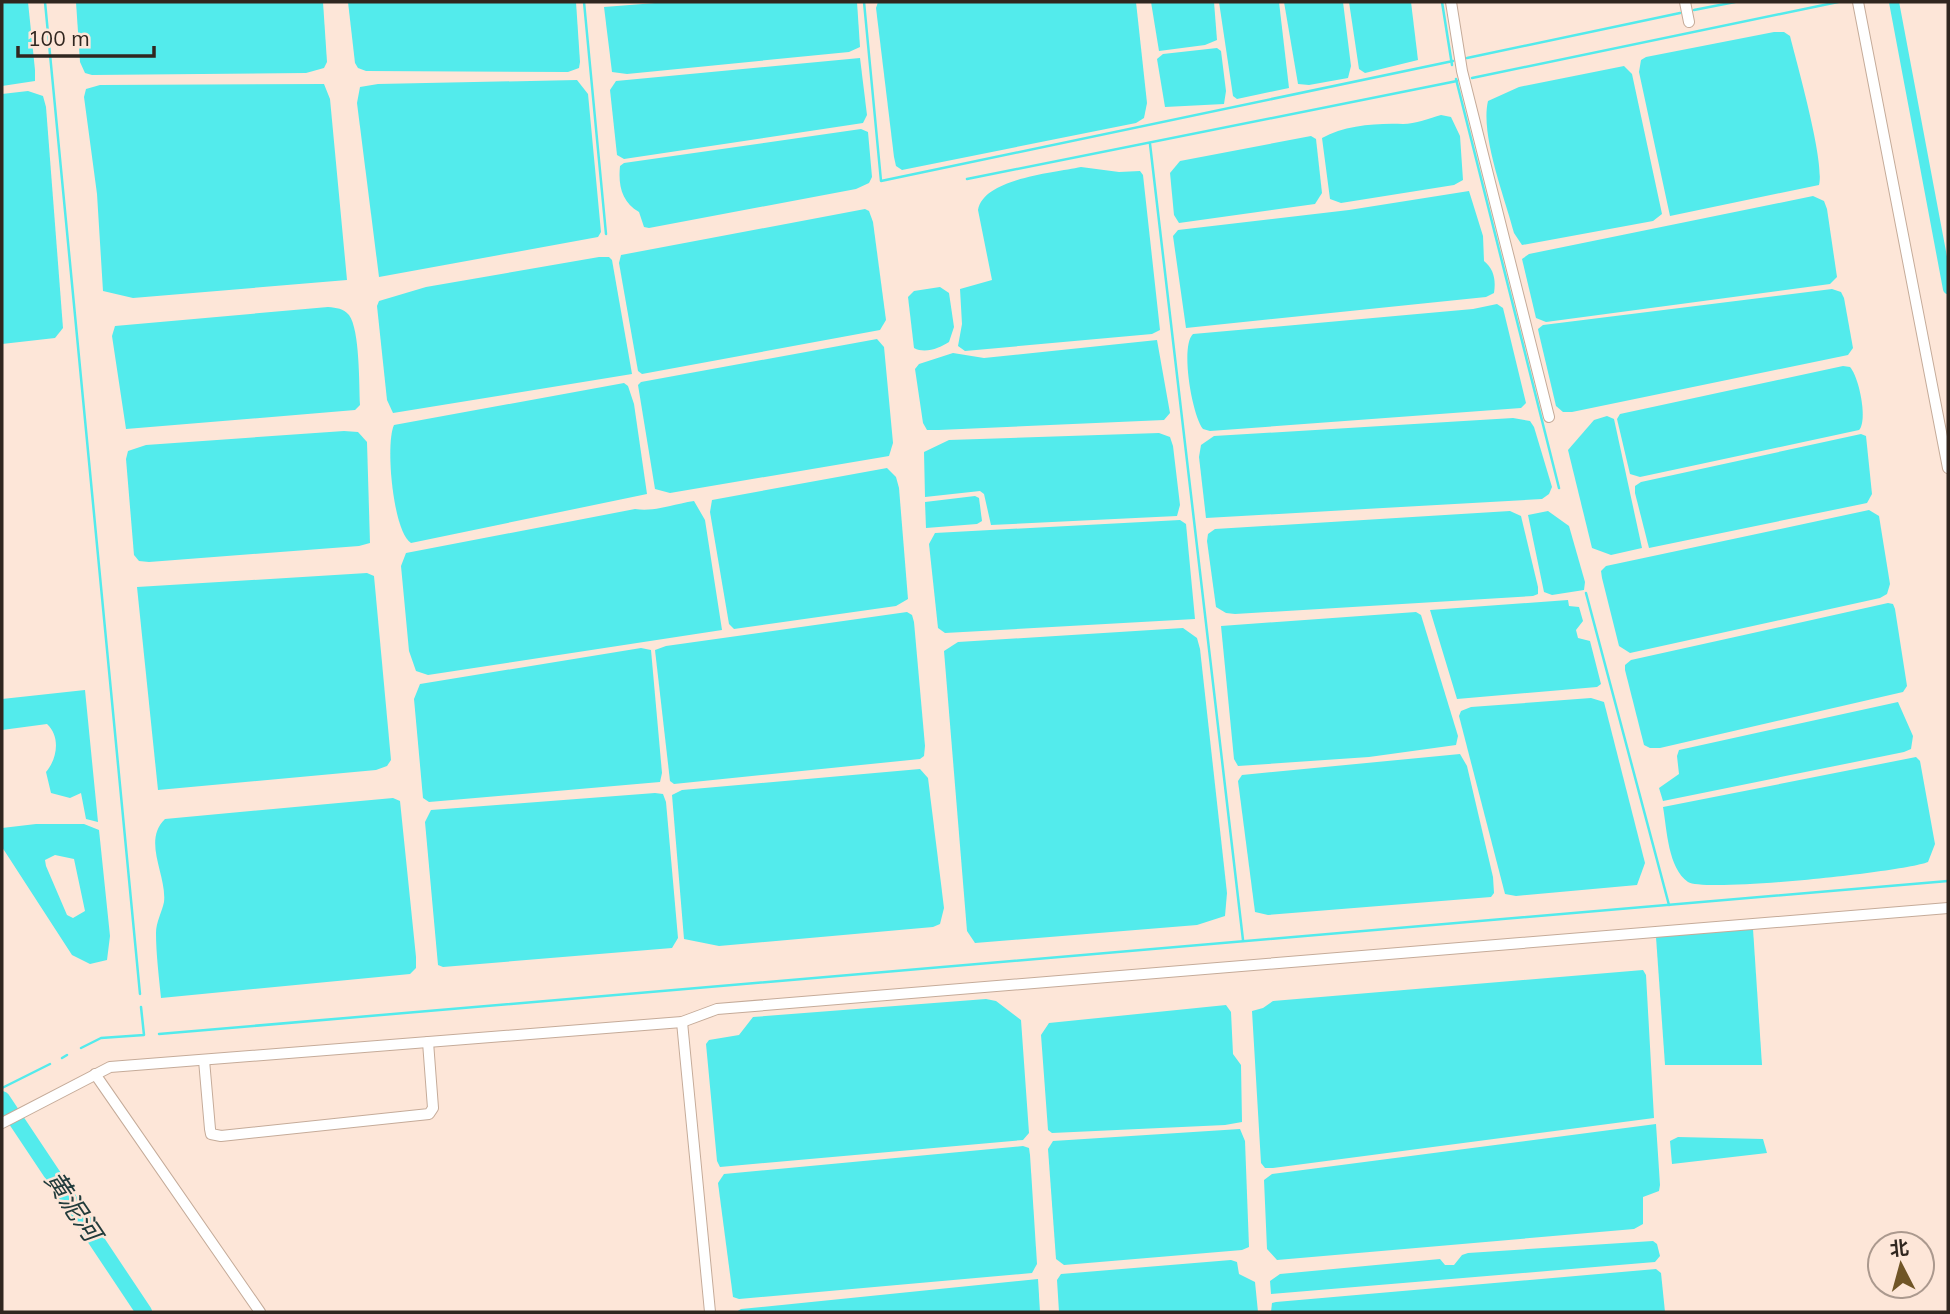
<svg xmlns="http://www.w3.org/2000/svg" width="1950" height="1314" viewBox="0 0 1950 1314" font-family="Mulish,'Noto Sans SC',sans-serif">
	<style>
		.water { fill: #53ebec; fill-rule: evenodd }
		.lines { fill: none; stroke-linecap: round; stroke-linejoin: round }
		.stream { stroke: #53ebec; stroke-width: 2.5 }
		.canal { stroke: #53ebec; stroke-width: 10 }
		.river { stroke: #53ebec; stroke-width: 16 }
		.minor-casing { stroke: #c5ab99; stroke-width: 12 }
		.minor { stroke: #fff; stroke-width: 10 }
		.labels { text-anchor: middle; stroke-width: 5; stroke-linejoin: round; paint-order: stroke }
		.water-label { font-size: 26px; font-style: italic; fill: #223c3c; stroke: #fde6d8 }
	</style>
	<rect width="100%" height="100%" fill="#fde6d8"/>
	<g class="water">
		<polygon points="2,2 28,2 35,70 35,81 2,86"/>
		<polygon points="76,2 323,2 327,62 324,68 306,73 92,75 85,73 80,62"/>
		<polygon points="348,2 576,2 580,62 579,68 568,72 366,71 358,68 355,63"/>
		<polygon points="668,2 857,2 860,47 849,52 627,74 612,72 604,7"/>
		<polygon points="878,2 1136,2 1147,103 1144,118 1136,123 902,170 896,166 894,157 876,8"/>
		<polygon points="1151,2 1214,2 1217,40 1205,45 1159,51"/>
		<polygon points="1219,2 1279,2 1289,88 1237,99 1233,96"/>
		<polygon points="1284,2 1343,2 1351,66 1348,78 1309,85 1298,84"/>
		<polygon points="1349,2 1411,2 1418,60 1365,73 1359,69"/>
		<path d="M 1774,32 L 1784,32 L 1790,36 C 1797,64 1825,162 1819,185 L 1670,216 L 1639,72 L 1641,60 L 1646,57 Z"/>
		<polygon points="1217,48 1221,51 1226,91 1224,104 1165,107 1157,59 1163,54"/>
		<polygon points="860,58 867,115 863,123 624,159 617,155 610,90 616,81"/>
		<path d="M 1624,66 L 1632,74 L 1662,214 L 1653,221 L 1522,245 L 1514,233 C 1505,198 1480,135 1488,101 L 1519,87 Z"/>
		<polygon points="577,80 588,94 601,232 598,237 379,277 357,103 360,87 378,84"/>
		<polygon points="324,84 330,99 347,280 133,298 103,291 97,194 84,97 86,89 100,85"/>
		<polygon points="28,91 43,96 46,107 63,328 55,338 2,344 2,94"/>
		<path d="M 1441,115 L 1451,117 L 1460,136 L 1463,180 L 1454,185 L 1341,203 L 1330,199 L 1322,138 C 1345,125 1378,123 1403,124 C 1415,124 1430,118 1441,115 Z"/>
		<path d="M 861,129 L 868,132 L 872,177 L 869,183 L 856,189 L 649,228 L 644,227 L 639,212 C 622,202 618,186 620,166 L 624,163 Z"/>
		<polygon points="1311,136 1316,139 1322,193 1315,204 1179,223 1174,215 1170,173 1180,161"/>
		<path d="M 1081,167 L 1119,172 L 1140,171 L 1143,175 L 1160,330 L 1152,334 L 965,351 L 958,346 L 962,324 L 960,289 L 992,280 L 978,210 C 984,178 1054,173 1081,167 Z"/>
		<path d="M 1469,191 L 1483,236 L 1484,261 C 1494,269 1496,280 1494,293 L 1486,297 L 1186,328 L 1173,236 L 1178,230 L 1349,210 Z"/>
		<polygon points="1813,196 1824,201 1827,209 1837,277 1830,284 1546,322 1536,318 1522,259 1529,254"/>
		<polygon points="865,209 869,211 873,222 886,320 880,330 642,374 638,371 619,263 621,255"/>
		<polygon points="599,257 609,257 612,260 632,374 393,413 387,400 377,306 379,301 426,287"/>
		<path d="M 940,287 L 949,293 L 954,327 L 949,342 C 940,348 925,354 914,348 L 908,297 L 914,291 Z"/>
		<polygon points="1832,289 1841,292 1844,298 1853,348 1848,355 1572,412 1563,412 1556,406 1539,334 1538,329 1543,325"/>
		<path d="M 1497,304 L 1503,308 L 1526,403 L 1521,408 L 1210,431 L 1203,429 C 1192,415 1180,346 1193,334 L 1473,309 Z"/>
		<path d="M 328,307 C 337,308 343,308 349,315 C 360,330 359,385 360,405 L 355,410 L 126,429 L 112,336 L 115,326 Z"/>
		<polygon points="877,339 884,347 893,443 889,456 670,493 655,489 638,385 641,382"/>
		<polygon points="1157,340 1170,413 1164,420 939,430 927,430 923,423 915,369 919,364 953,353 984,358"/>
		<path d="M 1843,366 L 1850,367 C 1859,377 1868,420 1859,430 L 1640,477 L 1630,474 L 1617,419 L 1620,414 Z"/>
		<path d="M 624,383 L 628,386 L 634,404 L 647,494 L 411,543 C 393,532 385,444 394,425 Z"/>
		<polygon points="1607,416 1614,419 1642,548 1611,555 1592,548 1568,450 1594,420"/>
		<polygon points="1513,418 1530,421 1534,427 1552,487 1549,494 1542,499 1206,518 1199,457 1201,445 1214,436"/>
		<polygon points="344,431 358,432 367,442 370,543 359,546 149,562 139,561 134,555 126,459 128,451 146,445"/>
		<polygon points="1159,433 1170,437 1173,446 1180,505 1177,516 991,525 984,494 980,491 925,497 924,452 949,440"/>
		<polygon points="1861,434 1866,436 1872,494 1867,503 1649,548 1635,493 1635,486 1641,482"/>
		<polygon points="887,468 896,477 899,488 908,599 896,606 734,629 729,624 710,512 712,500"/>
		<polygon points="975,496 979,498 982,521 977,524 926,528 925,502"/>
		<path d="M 694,501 L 705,520 L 722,630 L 428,675 L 416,671 L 409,651 L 401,566 L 406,553 L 635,509 C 655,512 674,504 694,501 Z"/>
		<polygon points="1869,510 1879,516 1890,584 1887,594 1880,598 1630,653 1619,646 1602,578 1601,571 1606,566"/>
		<polygon points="1510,511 1521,516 1538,587 1538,594 1533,596 1235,614 1226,613 1216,607 1207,541 1208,534 1215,529"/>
		<polygon points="1548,511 1569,526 1585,582 1584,590 1552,595 1544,592 1528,515"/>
		<polygon points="1180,520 1186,524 1195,619 945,633 938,628 929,544 935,533"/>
		<polygon points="367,573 374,576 391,760 387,766 376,770 158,790 137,587"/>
		<polygon points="1568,600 1569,606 1579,607 1583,621 1576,630 1578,638 1590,641 1601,684 1597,687 1457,699 1430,610"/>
		<polygon points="1888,603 1893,604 1895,609 1907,686 1903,692 1660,748 1650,748 1644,745 1625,670 1625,665 1631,660"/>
		<polygon points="907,612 912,615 914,622 925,746 924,756 920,759 674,784 670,781 655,650 666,646"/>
		<polygon points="1416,612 1421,615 1458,736 1456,745 1369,757 1238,766 1234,759 1221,626"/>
		<polygon points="1183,628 1197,638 1200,649 1227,893 1225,916 1197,925 975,943 967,931 944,651 958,642"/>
		<polygon points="641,648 651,650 662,773 660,782 429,802 423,798 414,699 420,684"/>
		<path d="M 85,690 L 98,822 L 86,819 L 81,793 L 70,798 L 51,793 L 46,772 C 57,759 61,737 47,724 L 2,730 L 2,699 Z"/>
		<polygon points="1591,698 1604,702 1645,863 1637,885 1516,896 1505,894 1459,716 1461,711 1471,707"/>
		<polygon points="1898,702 1913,736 1911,749 1904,752 1663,801 1659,788 1679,774 1677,756 1679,750"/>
		<polygon points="1460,754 1467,766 1493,877 1494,893 1491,897 1268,915 1255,912 1238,781 1242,775"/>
		<path d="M 1916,757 L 1920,761 L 1935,844 L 1928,862 C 1903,872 1706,893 1688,882 C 1668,868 1667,830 1663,807 Z"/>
		<polygon points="920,769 928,778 944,908 940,924 933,927 719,946 684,939 672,795 682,790"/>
		<polygon points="655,793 663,794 666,802 678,938 672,948 443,967 438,965 425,822 431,810"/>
		<path d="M 393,798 L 400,801 L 416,957 L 416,968 L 410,974 L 161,998 C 159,977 156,954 156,933 C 156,922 162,912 164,902 C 167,875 142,841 165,819 Z"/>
		<path d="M 36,824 L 84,824 L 99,830 L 110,936 L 107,960 L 90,964 L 72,955 L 2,847 L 2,828 ZM 55,855 L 74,859 L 85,911 L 73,918 L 67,915 L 46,866 L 45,860 Z"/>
		<polygon points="1753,929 1762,1065 1665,1065 1656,937"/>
		<polygon points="1643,970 1646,975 1654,1118 1273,1168 1265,1168 1261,1163 1252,1011 1263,1008 1273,1001"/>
		<polygon points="986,999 996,1001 1021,1020 1029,1133 1023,1140 720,1167 717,1161 706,1044 709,1040 739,1035 753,1017"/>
		<polygon points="1226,1005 1231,1012 1233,1054 1241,1065 1242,1122 1225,1125 1052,1133 1048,1130 1041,1035 1049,1023"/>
		<polygon points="1656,1124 1660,1185 1659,1191 1643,1197 1643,1224 1634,1229 1277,1260 1267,1249 1264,1180 1272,1174"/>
		<polygon points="1240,1129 1245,1141 1249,1247 1242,1250 1064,1265 1056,1259 1048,1149 1053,1141"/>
		<polygon points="1678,1137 1763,1139 1767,1153 1672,1164 1670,1141"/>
		<polygon points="1023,1146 1029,1148 1030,1155 1037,1264 1032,1273 739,1299 733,1297 718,1183 724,1174"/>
		<polygon points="1653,1241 1657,1244 1660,1256 1655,1262 1271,1294 1270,1281 1280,1274 1440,1259 1445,1265 1454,1265 1462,1255 1468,1253"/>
		<polygon points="1231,1260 1237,1262 1239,1274 1255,1282 1258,1312 1059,1312 1057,1280 1061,1274"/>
		<polygon points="1656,1269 1661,1273 1665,1312 1271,1312 1272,1303 1276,1302"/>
		<polygon points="1038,1279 1040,1312 736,1312 741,1309"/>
	</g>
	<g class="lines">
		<g class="stream">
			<polyline points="45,2 140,994"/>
			<polyline points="584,2 606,234"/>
			<polyline points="864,2 881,181 1453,61"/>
			<polyline points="1442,2 1452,65"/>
			<polyline points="1694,10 1735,2"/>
			<polyline points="1467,58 1680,13"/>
			<polyline points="1472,78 1838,2"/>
			<polyline points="1456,79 1559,488"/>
			<polyline points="1150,144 1243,940"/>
			<polyline points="967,179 1457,81"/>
			<polyline points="1586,593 1669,905"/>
			<polyline points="159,1034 1948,881"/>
			<polyline points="81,1048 101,1038 144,1035 141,1007"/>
			<polyline points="62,1058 67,1055"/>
			<polyline points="2,1088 50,1064"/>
		</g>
		<polyline class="canal" points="1894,2 1948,289"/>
		<polyline class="river" points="2,1099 144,1312"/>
		<defs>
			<g id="minor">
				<polyline points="1451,2 1462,71 1549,417"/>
				<polyline points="1685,2 1689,22"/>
				<polyline points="1858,2 1948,468"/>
				<polyline points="682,1022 710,1312"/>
				<polyline points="204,1060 210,1129 211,1134 221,1136 429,1114 433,1108 428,1042"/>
				<polyline points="95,1074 260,1312"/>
				<polyline points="2,1123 110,1067 682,1022 717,1009 1948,908"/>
			</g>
		</defs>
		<use href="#minor" class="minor-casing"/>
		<use href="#minor" class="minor"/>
	</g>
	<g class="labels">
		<g class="water-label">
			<text transform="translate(73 1206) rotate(56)" y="9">黄泥河</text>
		</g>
	</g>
	<rect width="1950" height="1314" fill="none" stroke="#30261f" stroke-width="7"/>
	<g transform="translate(1901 1265) rotate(354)"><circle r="33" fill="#fde6d8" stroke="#ab998e" stroke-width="2"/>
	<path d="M0-5L12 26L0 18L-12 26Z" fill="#705527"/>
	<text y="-10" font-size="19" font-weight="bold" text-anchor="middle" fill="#30261f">北</text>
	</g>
	<path d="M18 46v10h136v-10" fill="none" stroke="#30261f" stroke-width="3.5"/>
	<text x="28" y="46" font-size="21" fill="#30261f" stroke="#fde6d8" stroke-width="5" paint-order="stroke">100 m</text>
</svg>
